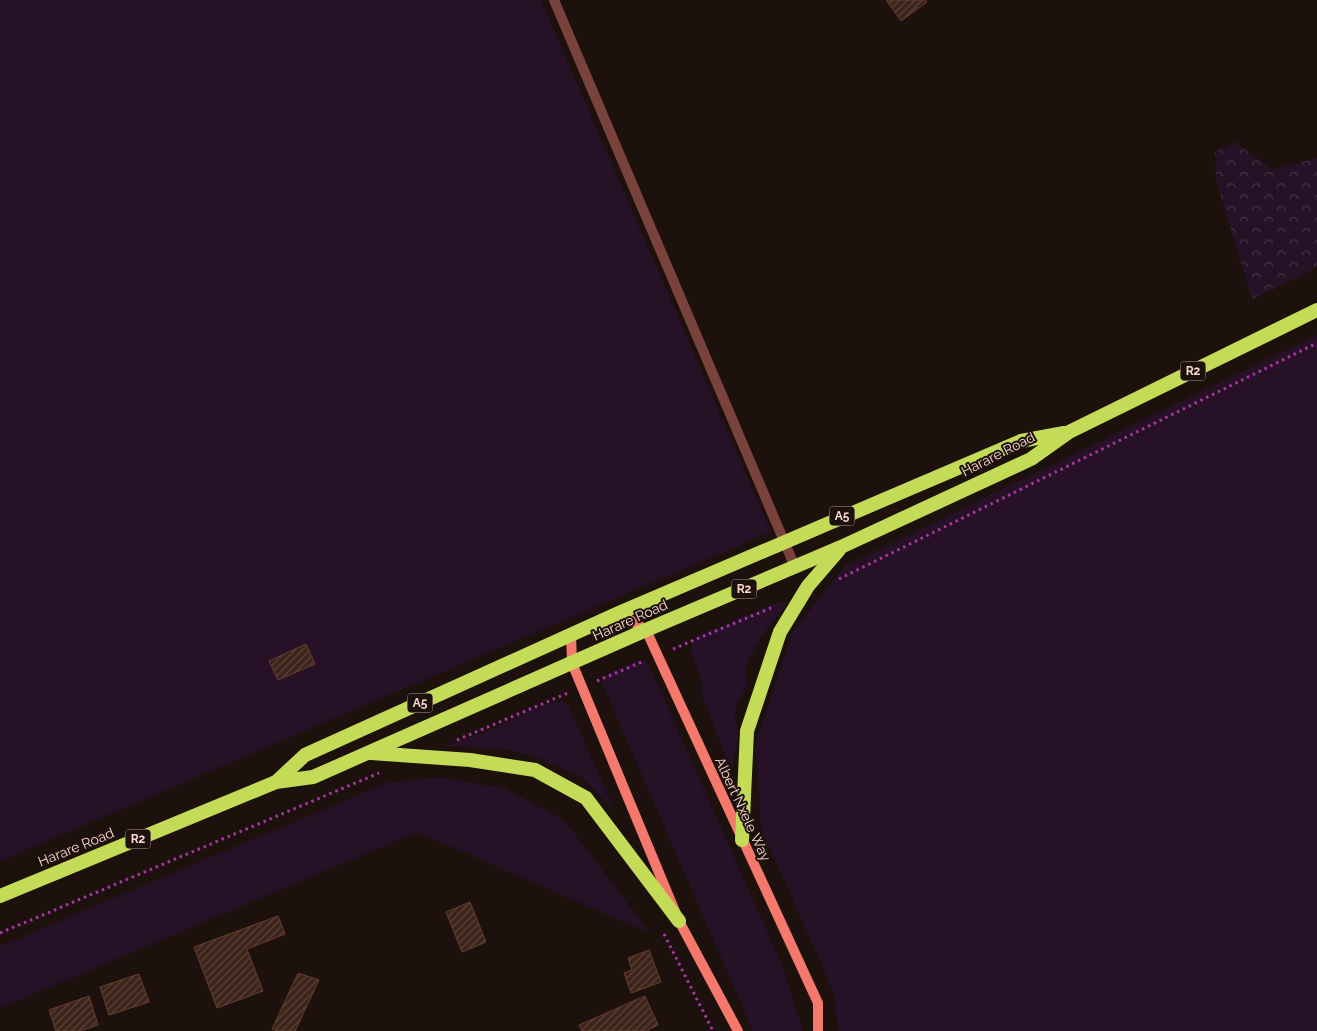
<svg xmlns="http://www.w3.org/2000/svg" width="1317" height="1031" viewBox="0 0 1317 1031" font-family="Raleway,sans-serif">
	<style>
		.green { fill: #271126 }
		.forest { fill: url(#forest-crowns) }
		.building { fill: url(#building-hatch); stroke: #673d2f }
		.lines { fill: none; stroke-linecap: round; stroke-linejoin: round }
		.path { stroke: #a736a7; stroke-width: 3; stroke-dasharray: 2.5 4; stroke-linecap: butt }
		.service { stroke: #79423c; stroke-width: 10 }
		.secondary { stroke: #f4786c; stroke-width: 10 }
		.trunk { stroke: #c4db58; stroke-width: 14 }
		.labels { text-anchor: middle; stroke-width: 4; stroke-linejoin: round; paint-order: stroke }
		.shield { fill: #1d110d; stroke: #b89b94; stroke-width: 1 }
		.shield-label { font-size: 12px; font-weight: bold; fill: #fbd6ce }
		.street-label { font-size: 14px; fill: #fbd6ce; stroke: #1d110d }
	</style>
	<defs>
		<pattern id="forest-crowns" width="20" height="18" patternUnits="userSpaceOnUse" patternTransform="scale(1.25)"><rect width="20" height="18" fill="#271126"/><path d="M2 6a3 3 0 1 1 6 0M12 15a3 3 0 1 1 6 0" fill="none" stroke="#473344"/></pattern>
		<pattern id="building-hatch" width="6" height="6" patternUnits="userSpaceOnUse" patternTransform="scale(1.25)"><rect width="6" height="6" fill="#3d241b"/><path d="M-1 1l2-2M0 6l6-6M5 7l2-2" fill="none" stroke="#5a433b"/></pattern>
	</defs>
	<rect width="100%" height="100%" fill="#1d110d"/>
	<g class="green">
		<polygon points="0,0 541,0 771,532 0,861"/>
		<polygon points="1317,335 1317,1031 838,1031 834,993 761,828 756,743 792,633 845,566"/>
		<polygon points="780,601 788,603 763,634 748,661 745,674 748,684 736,705 735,722 739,732 732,768 724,752 702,696 701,680 691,651 692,642 697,636 705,632 727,625 736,619 753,613"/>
		<polygon points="639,661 645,661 649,665 782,965 803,1031 753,1031 601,681 606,674"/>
		<polygon points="553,702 563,702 569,707 614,809 579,775 530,755 501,749 443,746 488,731 529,711"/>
		<polygon points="441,777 506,789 565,821 650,933 417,832 0,1008 0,946 389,782"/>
	</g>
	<polygon class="forest" points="1235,142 1272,170 1317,158 1317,267 1252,299 1216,180 1215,152"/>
	<g class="building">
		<polygon points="886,0 925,0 927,2 901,21"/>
		<polygon points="306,644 315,664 278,680 269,661"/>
		<polygon points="470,902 486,942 462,952 446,912"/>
		<polygon points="278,916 285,934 247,949 263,991 217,1008 194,947"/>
		<polygon points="649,950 661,982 631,993 624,973 632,970 628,958"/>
		<polygon points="298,973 319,980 295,1031 278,1031 272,1029"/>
		<polygon points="139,974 149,1002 109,1015 100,987"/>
		<polygon points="89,996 98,1025 80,1031 56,1031 49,1010"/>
		<polygon points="645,996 658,1025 648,1030 648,1031 582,1031 579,1025"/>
	</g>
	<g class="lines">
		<g class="path">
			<polyline points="839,579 1317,343"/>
			<polyline points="673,649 773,607"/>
			<polyline points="597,681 644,661"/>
			<polyline points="457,740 568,693"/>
			<polyline points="0,933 379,773"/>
			<polyline points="664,934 713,1031"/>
		</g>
		<polyline class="service" points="554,0 795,567"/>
		<g class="secondary">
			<polyline points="619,613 646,630 818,1003 818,1031"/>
			<polyline points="571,635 572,663 679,921 738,1031"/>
		</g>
		<g class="trunk">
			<polyline points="371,753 470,760 535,770 586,798 679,921"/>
			<polyline points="276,782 305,755 619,613 1021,441 1064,433"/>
			<polyline points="742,840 747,731 780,632 808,586 839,550"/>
			<polyline points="0,896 276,782 313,777 646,630 841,547 1031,459 1069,432 1317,310"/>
		</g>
	</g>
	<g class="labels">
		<g class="shield">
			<rect x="1180.5" y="361.5" width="25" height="19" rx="4"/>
			<rect x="829.5" y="506.5" width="25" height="19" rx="4"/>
			<rect x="731.5" y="579.5" width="25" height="19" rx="4"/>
			<rect x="407.5" y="693.5" width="25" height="19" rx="4"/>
			<rect x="125.5" y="829.5" width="25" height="19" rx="4"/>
		</g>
		<g class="shield-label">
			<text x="1193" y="375">R2</text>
			<text x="842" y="520">A5</text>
			<text x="744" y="593">R2</text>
			<text x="420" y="707">A5</text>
			<text x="138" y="843">R2</text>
		</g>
		<g class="street-label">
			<text transform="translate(998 454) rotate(-27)" y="5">Harare Road</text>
			<text transform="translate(630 620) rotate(-24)" y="5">Harare Road</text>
			<text transform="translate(743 809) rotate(65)" y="5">Albert Nxele Way</text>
			<text transform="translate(76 847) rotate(-22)" y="5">Harare Road</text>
		</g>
	</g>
</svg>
